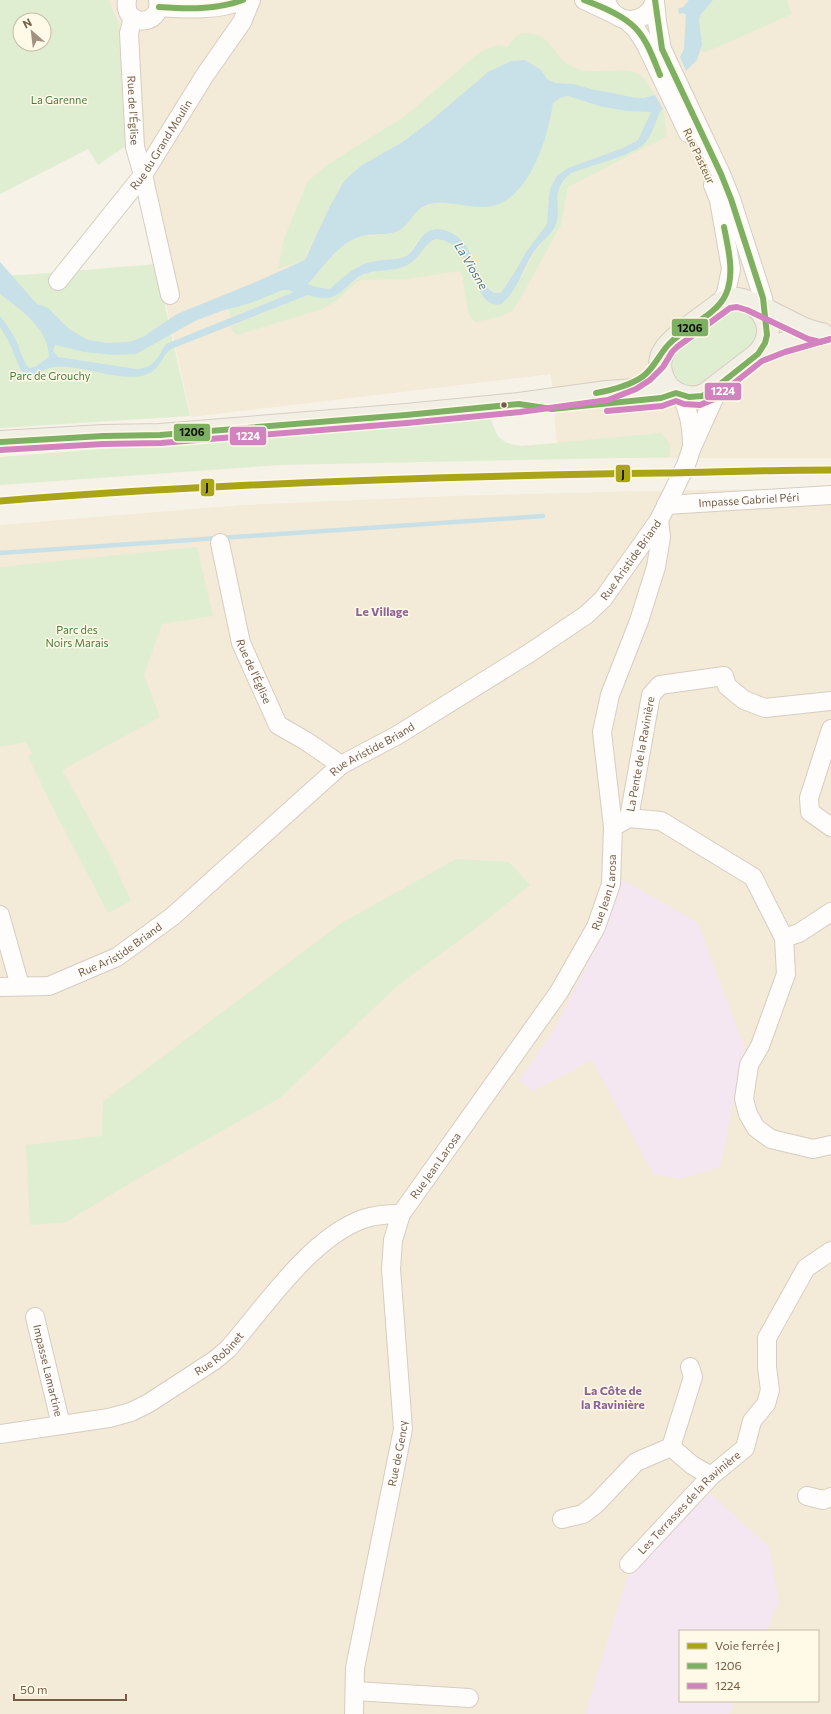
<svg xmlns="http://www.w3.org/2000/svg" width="831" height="1714" viewBox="0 0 831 1714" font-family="Commissioner,sans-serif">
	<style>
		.residential { fill: #f3ead7; fill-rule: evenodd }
		.education { fill: #f5e7f1 }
		.green { fill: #dfeed1; fill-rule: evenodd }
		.water { fill: #c8e0e7; fill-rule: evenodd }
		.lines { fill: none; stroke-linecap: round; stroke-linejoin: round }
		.stream { stroke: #c8e0e7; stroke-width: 4.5 }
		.minor-casing { stroke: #d6cdc2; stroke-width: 20 }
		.major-casing { stroke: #d5cdc3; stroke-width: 24 }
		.minor { stroke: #fefdfb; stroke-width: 18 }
		.major { stroke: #f2efe4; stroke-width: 22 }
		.bus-1-casing { stroke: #fff9e8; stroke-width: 9 }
		.bus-2-casing { stroke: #fff9e8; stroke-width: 9 }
		.bus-1 { stroke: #7db063; stroke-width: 6 }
		.bus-2 { stroke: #d282be; stroke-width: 6 }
		.rail-1-casing { stroke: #fff9e8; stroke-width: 10 }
		.rail-1 { stroke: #aaa518; stroke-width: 7 }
		.bus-dot { fill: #755d46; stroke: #fff9e8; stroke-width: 1.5 }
		.labels { text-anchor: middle; stroke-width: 3; stroke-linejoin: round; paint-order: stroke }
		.park-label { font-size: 11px; fill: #487c3e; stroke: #fff9e8 }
		.street-label { font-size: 11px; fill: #755d46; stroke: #fff9e8 }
		.water-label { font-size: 12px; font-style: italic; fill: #427992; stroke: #fff9e8 }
		.neighbourhood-label { font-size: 12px; font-weight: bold; fill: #8e6299; stroke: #fff9e8 }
		.line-badge { stroke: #fff9e8; stroke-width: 1.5 }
		.badge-label { font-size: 11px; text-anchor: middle; font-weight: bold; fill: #fff }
		.pale-badge-label { font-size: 11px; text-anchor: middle; font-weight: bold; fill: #111 }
	</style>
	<rect width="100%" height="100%" fill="#f7f2e7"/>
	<g class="residential">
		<polygon points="109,0 831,0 831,458 558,458 551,374 191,417 157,264 122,34"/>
		<path d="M 831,489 L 831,1714 L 0,1714 L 0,525 L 243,505 L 452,496 L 686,490 ZM 680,1631 L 818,1631 L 818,1701 L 680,1701 Z"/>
	</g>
	<g class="education">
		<polygon points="622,879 698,923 745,1048 720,1167 680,1179 653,1174 592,1060 533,1091 519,1080 554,1029 586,967"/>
		<polygon points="710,1493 769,1547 779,1602 766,1631 680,1631 680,1701 735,1701 729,1714 585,1714 627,1577"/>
	</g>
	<g class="green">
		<path d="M 0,0 L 109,0 L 122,33 L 126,146 L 98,165 L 88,149 L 0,194 ZM 20,20 L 44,20 L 44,44 L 20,44 Z"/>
		<path d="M 713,0 L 786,0 L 792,14 L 709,51 L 701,52 C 704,40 696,24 700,14 C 703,9 709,4 713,0 Z"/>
		<path d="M 522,33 C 554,32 550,56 573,67 C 591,77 627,64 640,75 C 646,79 650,89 655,95 L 644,98 L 637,98 L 591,89 L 573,84 L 555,83 L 547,79 L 541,70 L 525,60 L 511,61 L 488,72 L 428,123 L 401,143 L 362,165 L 349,176 L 307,253 L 305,260 L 278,269 L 284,238 L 308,181 L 327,165 L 405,116 L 480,52 L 497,45 L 507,47 L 515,37 Z"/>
		<path d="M 568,96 L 599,106 L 627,111 L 652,112 L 638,140 L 623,148 L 568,168 L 549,196 L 547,224 L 526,252 L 516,270 L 501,293 L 494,293 L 487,288 L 465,245 L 450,232 L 423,235 L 408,254 L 404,257 L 376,261 L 358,266 L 330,289 L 316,287 L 308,284 C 324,269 336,243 360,236 C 363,235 368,236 372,236 C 380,235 391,233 399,230 C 406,227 410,217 416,212 C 434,196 463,205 484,207 L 550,122 L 553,103 L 560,98 Z"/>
		<path d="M 663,109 L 667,136 L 568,187 L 561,225 L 521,297 L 512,311 L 499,317 L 475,322 L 469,315 L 462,274 L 459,271 L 407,279 L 362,280 L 357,282 L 336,301 L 322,309 L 237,335 L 231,329 L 231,326 L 308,295 L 324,298 L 336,295 L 362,275 L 414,261 L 426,245 L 435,239 L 448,241 L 458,248 L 465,259 L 475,281 L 503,302 L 523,275 L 535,251 L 552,231 L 557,215 L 558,191 L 566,177 L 571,173 C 589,166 632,156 645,143 C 652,135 656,120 661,110 Z"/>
		<polygon points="0,262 11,275 22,275 157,264 168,320 190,416 0,428"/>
		<polygon points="283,290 288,290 295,292 231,317 228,309 251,303"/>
		<path d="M 734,311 C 751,312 762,327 753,343 C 750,350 738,356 732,360 C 718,371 687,402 674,373 C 670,365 672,357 677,350 L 727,313 Z"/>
		<path d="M 491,418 C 496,437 501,444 522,446 L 661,433 L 670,443 L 670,457 L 280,465 L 0,485 L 0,457 Z"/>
		<polygon points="197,547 213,616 162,624 144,675 160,717 62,770 112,860 131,901 108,913 54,810 28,756 32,754 26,742 0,747 0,567"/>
		<polygon points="456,859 509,862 530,885 484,922 397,986 280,1098 132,1182 66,1222 30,1225 26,1145 102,1136 103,1101 343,922"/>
	</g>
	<g class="water">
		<polygon points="689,0 713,0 701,14 699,20 702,45 697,60 686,71 680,57 684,49 686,15 684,13 679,14 678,9 683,7"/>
		<path d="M 525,60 L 541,70 L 547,79 L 555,83 L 573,84 L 591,89 L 637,98 L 644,98 L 655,95 L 663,109 L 661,110 C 656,120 652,136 644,144 C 631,156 589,166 571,173 C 547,193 564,208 555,227 C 550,236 541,242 535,250 C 523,267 518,291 501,304 C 471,312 478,241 435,239 C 423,245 420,258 409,264 C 395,273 377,268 362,275 C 350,281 342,295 329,298 C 322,299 315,297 308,295 L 171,349 C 160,357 162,369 145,375 C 122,383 78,363 53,367 C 44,368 39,375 31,377 L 27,376 L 21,371 L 9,342 L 0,327 L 0,316 C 6,323 11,331 16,340 C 20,349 22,360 29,368 L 35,367 L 49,357 C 48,328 21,310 0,294 L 0,262 L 37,304 L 48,308 L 69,329 L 88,340 L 107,343 L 129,342 L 143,337 L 177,314 L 251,284 L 305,260 L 330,206 L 343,183 L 349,176 L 362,165 L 401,143 L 428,123 L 488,72 L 511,61 ZM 568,96 L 599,106 L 627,111 L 651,112 L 638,140 L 623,148 L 568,168 L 557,176 L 551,187 L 549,196 L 547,224 L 526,252 L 516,270 L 501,293 L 494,293 C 472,279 477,239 444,230 C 439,229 434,229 429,231 C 418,236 415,253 404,257 C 396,260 385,259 376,261 C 356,264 345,276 330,289 L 316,287 L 308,284 C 323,268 337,244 359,237 C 372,232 388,237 400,230 C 411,223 415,207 430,204 C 448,200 466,208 484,207 C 528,206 548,138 553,103 L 560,98 ZM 283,290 L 288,290 L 294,292 L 166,344 C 157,359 154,368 136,369 L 58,357 L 53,351 L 54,347 L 56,345 L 84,352 L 114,355 L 136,354 L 195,321 L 221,311 L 251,303 Z"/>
	</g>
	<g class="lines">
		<polyline class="stream" points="0,553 543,516"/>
		<defs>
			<g id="minor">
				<path d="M 127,0 C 122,28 163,27 158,0"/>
				<polyline points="584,0 614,14"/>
				<path d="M 606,0 C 613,27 648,26 655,0"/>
				<polyline points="655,1 657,22 662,49 721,174 731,199 763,298 766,319"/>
				<path d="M 159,7 C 186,9 219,11 243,0"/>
				<path id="s1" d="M 133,18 L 129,33 L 135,147 L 143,175 L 170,295"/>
				<polyline points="626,20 636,29 646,45 688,133"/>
				<polyline points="713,185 719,200 731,269 726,293 720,304"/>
				<path id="s2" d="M 58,281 L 143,175 L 205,75 L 242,22 L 251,0"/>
				<path d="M 681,395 C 689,411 692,426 692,444"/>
				<path id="s3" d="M 666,505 L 831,495"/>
				<path id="s4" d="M 220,543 L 241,643 L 278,725 L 306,741 L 341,765"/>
				<polyline points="831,729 809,798 810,812 831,827"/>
				<path id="s5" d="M 629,818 L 651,695 L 660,685 L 724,676 L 727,686 L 744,700 L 765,708 L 831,701"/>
				<polyline points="613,827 629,818 661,821 753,877 784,938 786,974 760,1046 749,1065 744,1099 748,1114 756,1128 771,1139 813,1149 831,1145"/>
				<polyline points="0,915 20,986"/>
				<polyline points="784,938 799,933 831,912"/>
				<path id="s6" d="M 0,987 L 49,986 L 117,957 L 173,916 L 341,765 L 396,736 L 528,654 L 586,615 L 603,599 L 659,520 L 686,465 L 692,447 L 721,383"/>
				<path id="s7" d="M 35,1317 L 61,1425"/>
				<path id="s8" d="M 0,1434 L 109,1418 L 131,1412 L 149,1403 L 215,1360 L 228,1349 C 264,1308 310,1238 363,1219 C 375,1215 388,1214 401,1214"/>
				<polyline points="671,1447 692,1465 711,1476"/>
				<polyline points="807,1496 823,1500 831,1497"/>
				<polyline points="562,1519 583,1514 596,1504 636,1462 671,1447 693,1377 690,1367"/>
				<path id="s9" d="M 629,1564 L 711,1476 L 745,1448 L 752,1421 L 766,1404 L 770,1390 L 767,1367 L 767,1338 L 806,1268 L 831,1251"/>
				<polyline points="355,1691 469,1698"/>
				<path id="s10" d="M 354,1714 L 355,1668 L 403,1429 L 391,1269 L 393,1240 L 401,1214 L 559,992 L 596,927 L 611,884 L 613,827 L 602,732 L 610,695 L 639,621 L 656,567 L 661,537 L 659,520"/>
			</g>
			<g id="major">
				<path d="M 737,299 C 766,303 778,332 758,354 L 706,394 C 696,399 684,398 674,392 C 668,388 664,382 662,375 C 659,367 660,358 664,351 C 671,338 707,314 720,304 L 728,300 Z"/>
				<polyline points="754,304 804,329 820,334"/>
				<polyline points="758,354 782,344 822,334"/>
				<polyline points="0,442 103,436 160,435 406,415 519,404 607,392 649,389 673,391"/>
			</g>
		</defs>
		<use href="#minor" class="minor-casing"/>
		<use href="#major" class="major-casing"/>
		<use href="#minor" class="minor"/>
		<use href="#major" class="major"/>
		<defs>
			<g id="bus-1">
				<path d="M 584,0 C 600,6 618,13 631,24 C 646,36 653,58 660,75"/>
				<path d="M 159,7 C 188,9 216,10 243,0"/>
				<path d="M 596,393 C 612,390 629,386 642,377 C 654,369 659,354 669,344 C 685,327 717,315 726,294 C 735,273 728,248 724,227"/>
				<polyline points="0,442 103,436 160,435 406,415 519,404 552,409 661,398 676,393 689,397 702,396 710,392 758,354 765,343 767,335 763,298 731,199 721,174 662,49 655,0"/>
			</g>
			<g id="bus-2">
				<polyline points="607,411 662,406 676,401 684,404 700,405 714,399 762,361 785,352 831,339"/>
				<polyline points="0,450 103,444 161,443 407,423 520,412 608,400 636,389 650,380 663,367 672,352 677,347 730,308 737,307 747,310 808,339 820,342 831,339"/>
			</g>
		</defs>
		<use href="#bus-1" class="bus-1-casing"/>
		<use href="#bus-2" class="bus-2-casing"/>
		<use href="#bus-1" class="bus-1"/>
		<use href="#bus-2" class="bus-2"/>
		<defs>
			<path id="rail-1" d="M 0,501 C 221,483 442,476 664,473 C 720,472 775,470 831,470"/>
		</defs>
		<use href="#rail-1" class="rail-1-casing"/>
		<use href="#rail-1" class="rail-1"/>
	</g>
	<circle class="bus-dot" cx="504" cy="405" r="3.5"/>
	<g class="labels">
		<g class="park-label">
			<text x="59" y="104">La Garenne</text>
			<text x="50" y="380">Parc de Grouchy</text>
			<text x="77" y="634">Parc des<tspan x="77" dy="13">Noirs Marais</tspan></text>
		</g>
		<g class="street-label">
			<text dy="4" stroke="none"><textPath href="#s1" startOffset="93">Rue de l'Église</textPath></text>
			<text dy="4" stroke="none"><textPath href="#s2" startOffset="171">Rue du Grand Moulin</textPath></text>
			<text transform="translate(699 156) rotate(65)" y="4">Rue Pasteur</text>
			<text dy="4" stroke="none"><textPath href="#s3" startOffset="83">Impasse Gabriel Péri</textPath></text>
			<text dy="4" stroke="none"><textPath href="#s6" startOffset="777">Rue Aristide Briand</textPath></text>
			<text dy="4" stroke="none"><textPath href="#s4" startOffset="133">Rue de l'Église</textPath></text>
			<text dy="4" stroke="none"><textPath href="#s6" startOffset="453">Rue Aristide Briand</textPath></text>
			<text dy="4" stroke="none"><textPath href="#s5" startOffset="65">La Pente de la Ravinière</textPath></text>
			<text dy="4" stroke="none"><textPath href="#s10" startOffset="890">Rue Jean Larosa</textPath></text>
			<text dy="4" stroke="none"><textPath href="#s6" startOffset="129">Rue Aristide Briand</textPath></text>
			<text dy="4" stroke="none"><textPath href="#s10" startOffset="566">Rue Jean Larosa</textPath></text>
			<text dy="4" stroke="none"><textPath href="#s8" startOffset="239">Rue Robinet</textPath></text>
			<text dy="4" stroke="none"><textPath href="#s7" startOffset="55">Impasse Lamartine</textPath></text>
			<text dy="4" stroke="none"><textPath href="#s10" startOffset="265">Rue de Gency</textPath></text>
			<text dy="4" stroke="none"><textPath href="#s9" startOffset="86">Les Terrasses de la Ravinière</textPath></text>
		</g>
		<g class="water-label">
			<text transform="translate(471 266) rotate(59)" y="4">La Viosne</text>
		</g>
		<g class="neighbourhood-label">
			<text x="382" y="616">Le Village</text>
			<text x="613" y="1395">La Côte de<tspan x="613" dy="14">la Ravinière</tspan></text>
		</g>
	</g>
	<g class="line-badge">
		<rect x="671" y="318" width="38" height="19" rx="4" fill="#7db063"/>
		<rect x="704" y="382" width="38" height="19" rx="4" fill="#d282be"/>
		<rect x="173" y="423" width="38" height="19" rx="4" fill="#7db063"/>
		<rect x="229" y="426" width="38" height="20" rx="4" fill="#d282be"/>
		<rect x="615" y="464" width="16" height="19" rx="4" fill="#aaa518"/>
		<rect x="200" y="478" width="15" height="19" rx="4" fill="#aaa518"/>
	</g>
	<g class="badge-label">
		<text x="723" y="395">1224</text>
		<text x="248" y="440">1224</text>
	</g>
	<g class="pale-badge-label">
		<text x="690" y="332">1206</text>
		<text x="192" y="436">1206</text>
		<text x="623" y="478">J</text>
		<text x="207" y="491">J</text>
	</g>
	<rect x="679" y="1630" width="140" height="72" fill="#fff9e8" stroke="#c8bba7"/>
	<rect x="687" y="1643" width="20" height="6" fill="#aaa518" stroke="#c8bba7"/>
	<text x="715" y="1650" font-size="12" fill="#755d46">Voie ferrée J</text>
	<rect x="687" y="1663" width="20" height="6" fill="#7db063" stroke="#c8bba7"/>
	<text x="715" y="1670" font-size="12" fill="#755d46">1206</text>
	<rect x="687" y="1683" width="20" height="6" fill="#d282be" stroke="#c8bba7"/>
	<text x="715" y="1690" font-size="12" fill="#755d46">1224</text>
	<g transform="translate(32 32) rotate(332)"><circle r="19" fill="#fff9e8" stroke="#c8bba7"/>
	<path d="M0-3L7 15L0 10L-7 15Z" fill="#a2917e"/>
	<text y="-6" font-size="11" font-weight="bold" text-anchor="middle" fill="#755d46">N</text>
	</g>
	<path d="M14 1694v6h112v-6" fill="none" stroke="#755d46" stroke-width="2"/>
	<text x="20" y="1694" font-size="12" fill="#755d46" stroke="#fff9e8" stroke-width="3" paint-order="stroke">50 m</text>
</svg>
